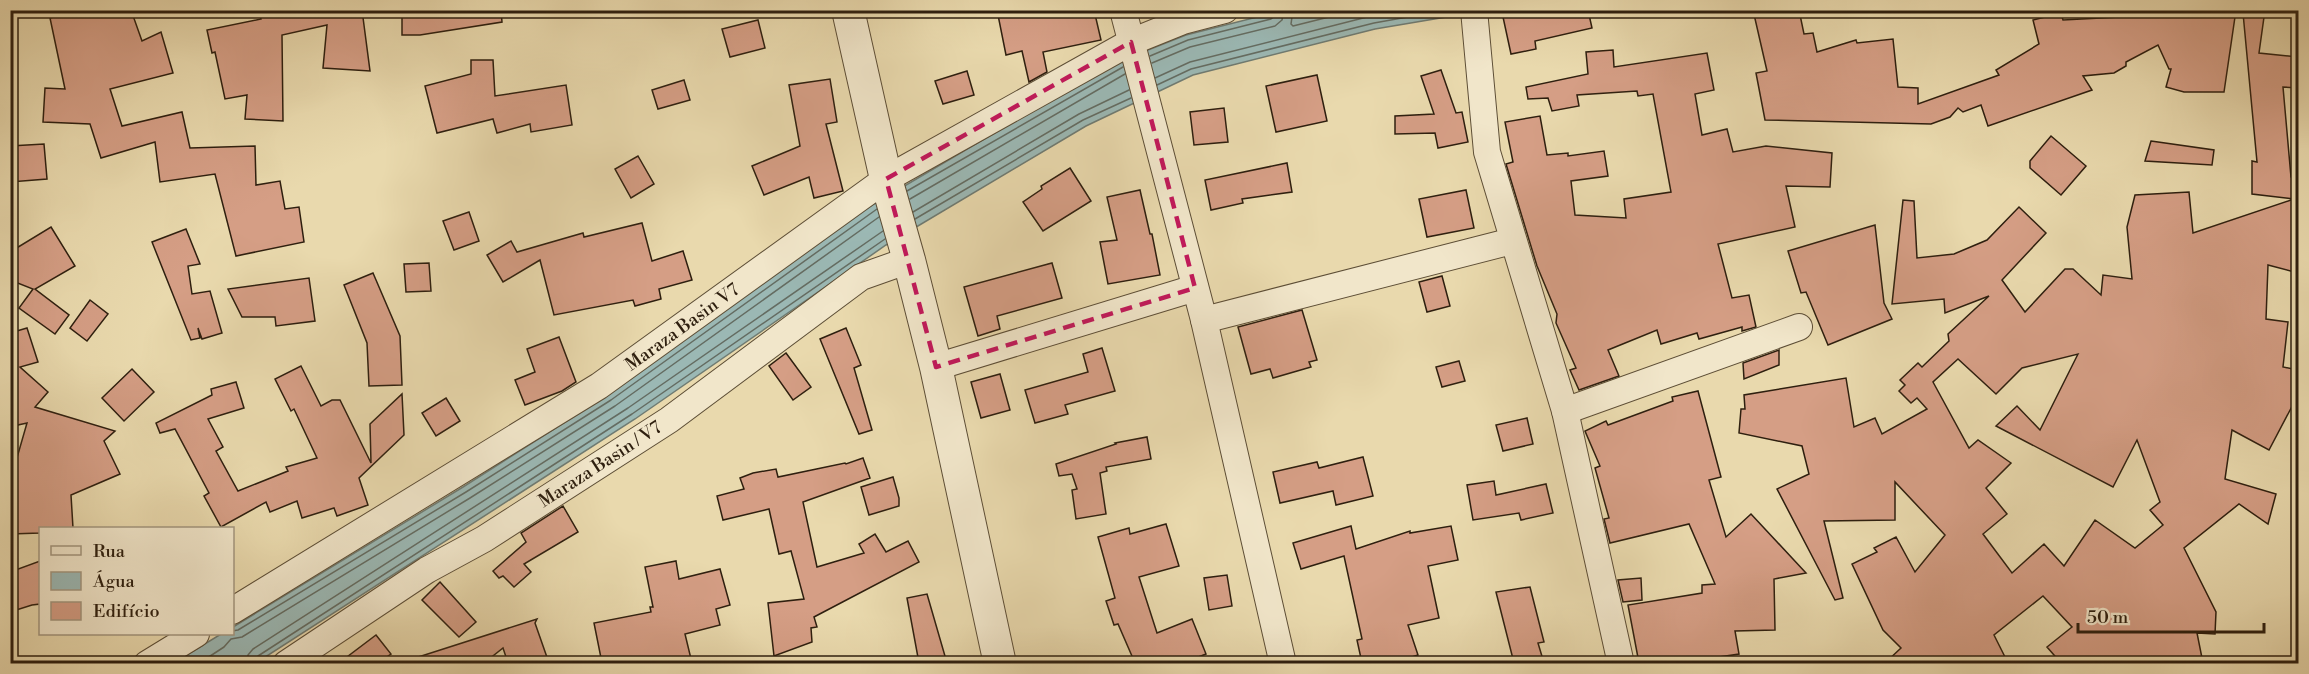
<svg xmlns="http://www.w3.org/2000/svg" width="2309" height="674" viewBox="0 0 2309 674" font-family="'Libre Bodoni',serif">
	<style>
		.water { fill: #9bb8b4; stroke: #6f7b72; stroke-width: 1.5 }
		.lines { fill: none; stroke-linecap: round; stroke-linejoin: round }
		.shore { stroke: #646c62; stroke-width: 1.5 }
		.building { fill: #d59e85; stroke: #2e1f0f; stroke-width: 1.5; fill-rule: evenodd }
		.minor-casing { stroke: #5d4e36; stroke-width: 28 }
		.tertiary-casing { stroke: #5d4e36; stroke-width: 34 }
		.minor { stroke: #f1e6ca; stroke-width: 26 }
		.tertiary { stroke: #f1e6ca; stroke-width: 32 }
		.marked { fill: none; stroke: #c2185b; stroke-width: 4.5; stroke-dasharray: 12 8; stroke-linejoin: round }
		.labels { text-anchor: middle; stroke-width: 5; stroke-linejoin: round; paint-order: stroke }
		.street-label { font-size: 18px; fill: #2e1f0f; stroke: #f1e6ca }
	</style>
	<rect width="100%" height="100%" fill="#e9d9ad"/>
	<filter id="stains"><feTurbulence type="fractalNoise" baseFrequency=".00333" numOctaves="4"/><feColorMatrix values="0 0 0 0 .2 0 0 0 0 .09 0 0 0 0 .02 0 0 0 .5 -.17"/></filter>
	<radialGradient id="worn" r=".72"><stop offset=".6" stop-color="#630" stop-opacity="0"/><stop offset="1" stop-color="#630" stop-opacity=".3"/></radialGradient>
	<polygon class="water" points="1281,11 1482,11 1375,29 1193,75 1086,126 886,245 635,419 256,663 172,664 221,634 232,634 233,627 463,487 608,395 862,211 1110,65 1186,35"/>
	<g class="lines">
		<g class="shore">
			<polyline points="1293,10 1291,24 1293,26 1357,10"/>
			<polyline points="1150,56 1188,40 1271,19 1275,16 1276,10"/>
			<polyline points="1152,63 1190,47 1275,26 1282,20 1284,10"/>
			<polyline points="1155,78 1190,62 1371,16 1403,10"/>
			<polyline points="1157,85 1191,69 1374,23 1447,10"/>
			<polyline points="907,191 1123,67"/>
			<polyline points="910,199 1125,74"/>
			<polyline points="913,212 1079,114 1129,90"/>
			<polyline points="915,219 1083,120 1131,98"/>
			<polyline points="232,631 238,630 466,492 611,400 877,209"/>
			<polyline points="198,664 224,647 231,639 242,637 470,498 615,406 879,217"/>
			<polyline points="247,664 248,655 253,649 628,408 883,231"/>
			<polyline points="254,664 258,656 632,414 885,239"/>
		</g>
	</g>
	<g class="building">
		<polygon points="82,10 131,10 142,41 161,32 173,73 110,89 122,126 182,112 190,148 255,146 256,185 280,181 285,209 299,207 304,242 236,256 215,174 160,182 155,142 101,158 90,124 43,122 45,88 65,89 50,18"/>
		<polygon points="258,10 362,10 370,71 323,68 327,25 282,35 283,121 245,119 247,95 225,99 215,52 212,53 207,30 261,19"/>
		<polygon points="402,10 501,10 502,22 420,35 402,35"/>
		<polygon points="997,10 1094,10 1101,40 1043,52 1047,72 1029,82 1022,51 1006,55"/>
		<polygon points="1534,10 1588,10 1592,28 1535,41 1536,49 1511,54 1503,17"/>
		<polygon points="1753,10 1799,10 1804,34 1813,33 1817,52 1856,40 1857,43 1893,39 1898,87 1918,88 1918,104 1999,75 1996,70 2039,44 2033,20 2061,13 2063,20 2119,17 2115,10 2236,10 2224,92 2184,92 2166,87 2171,69 2169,69 2158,45 2126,62 2126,66 2114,73 2083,76 2092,90 1988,126 1981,105 1963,112 1958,108 1950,117 1931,124 1765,120 1756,73 1767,71"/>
		<path d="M 2243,13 L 2264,17 L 2259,53 L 2298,57 L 2298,88 L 2283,87 L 2291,177 L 2298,180 L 2298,273 L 2268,265 L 2266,319 L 2288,322 L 2283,367 L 2298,370 L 2298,395 L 2269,450 L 2232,430 L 2225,479 L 2276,494 L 2268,524 L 2239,504 L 2184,548 L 2216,612 L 2215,634 L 2197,633 L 2203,663 L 2072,662 L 2061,663 L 2047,647 L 2072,627 L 2043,596 L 1994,635 L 2008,663 L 1885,663 L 1901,648 L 1883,630 L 1852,564 L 1877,552 L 1874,548 L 1896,537 L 1915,572 L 1945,535 L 1895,482 L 1895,520 L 1824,521 L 1843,598 L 1835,600 L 1777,489 L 1809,474 L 1802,446 L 1739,433 L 1741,409 L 1745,409 L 1744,395 L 1846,378 L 1854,427 L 1875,418 L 1882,434 L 1927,409 L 1917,398 L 1911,403 L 1899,391 L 1905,385 L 1900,380 L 1918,363 L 1922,367 L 1949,341 L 1948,334 L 1989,296 L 1945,313 L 1944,299 L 1892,304 L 1903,200 L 1914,201 L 1917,258 L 1954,254 L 1987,240 L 2019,207 L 2046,233 L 2002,280 L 2025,312 L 2065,269 L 2073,269 L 2101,295 L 2103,275 L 2132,279 L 2127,227 L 2135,195 L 2189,192 L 2193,233 L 2294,199 L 2252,194 L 2252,161 L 2257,162 ZM 2078,354 L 2040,430 L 2017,406 L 1996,426 L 2113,487 L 2137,440 L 2160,502 L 2150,510 L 2163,525 L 2135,548 L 2095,520 L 2064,566 L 2044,544 L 2012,573 L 1983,534 L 2007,514 L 1986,488 L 2011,463 L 1978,440 L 1969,448 L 1933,382 L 1958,359 L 1996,394 L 2022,368 Z"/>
		<polygon points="758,20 765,48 730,57 722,29"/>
		<polygon points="1613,50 1614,67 1707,53 1714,90 1695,94 1702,135 1727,129 1733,152 1766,146 1832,153 1830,187 1786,186 1795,227 1718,244 1732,298 1749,295 1756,327 1742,331 1742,327 1699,339 1697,333 1661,344 1657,330 1608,350 1619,376 1579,390 1570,370 1576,368 1556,323 1557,314 1537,266 1506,164 1513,162 1505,122 1540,116 1547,155 1568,153 1568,156 1604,151 1608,176 1571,181 1575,215 1626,218 1624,199 1671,192 1653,94 1638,96 1637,91 1577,95 1579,106 1552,111 1548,98 1528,99 1526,87 1588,74 1586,52"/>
		<polygon points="471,60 493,60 495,96 566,85 572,125 531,132 530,124 497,133 493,119 437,133 425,86 471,74"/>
		<polygon points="1441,70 1456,113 1462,112 1468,142 1438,148 1435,133 1395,134 1395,116 1434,114 1421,76"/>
		<polygon points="967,71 974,95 943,104 935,81"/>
		<polygon points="1317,75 1327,121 1276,132 1266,86"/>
		<polygon points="830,79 837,122 826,124 843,191 814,198 809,177 764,195 752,166 800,146 789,85"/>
		<polygon points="684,80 690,100 658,109 652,90"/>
		<polygon points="1224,108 1228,142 1194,145 1190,112"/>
		<polygon points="2051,136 2086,166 2061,195 2030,168 2030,161"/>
		<polygon points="2151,141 2214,150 2212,165 2145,161"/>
		<polygon points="44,144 47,179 10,182 10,146"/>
		<polygon points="638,156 654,184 631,198 615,169"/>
		<polygon points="1287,163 1292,192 1242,199 1243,203 1211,210 1205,180"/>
		<polygon points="1070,168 1091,201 1043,231 1023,202 1042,189 1041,186"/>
		<polygon points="1140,190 1150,234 1152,234 1160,275 1108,284 1100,242 1117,240 1107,197"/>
		<polygon points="1466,190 1474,228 1427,237 1419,199"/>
		<polygon points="469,212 479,241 454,250 443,221"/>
		<polygon points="642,223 652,261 683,251 692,280 659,289 661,299 635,306 633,300 554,315 540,260 503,282 487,255 511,241 517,252 583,233 584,237"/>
		<polygon points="1875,225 1884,303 1892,319 1828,345 1806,292 1801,293 1788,251"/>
		<polygon points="51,227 75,266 35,289 69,315 55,334 19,308 33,289 10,280 10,252"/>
		<polygon points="186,229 200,264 188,266 192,294 210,291 222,333 202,339 198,328 200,338 191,340 152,242"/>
		<polygon points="429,263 431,291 406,292 404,264"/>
		<polygon points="1052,263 1062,298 997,316 1000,329 978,336 964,287"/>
		<polygon points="373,273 400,336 402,385 369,386 367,343 344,285"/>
		<polygon points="1442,276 1450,306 1427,312 1419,282"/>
		<polygon points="309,278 315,321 276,326 275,317 242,317 228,289"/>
		<polygon points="90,300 108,314 87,341 70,328"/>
		<polygon points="1302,310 1317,360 1309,362 1311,367 1273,378 1270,369 1251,374 1238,327"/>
		<polygon points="27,328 38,362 20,367 48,392 35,407 115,431 104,441 120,474 71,495 73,528 40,528 40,533 10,534 10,482 27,423 18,425 10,434 10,333"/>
		<polygon points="846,328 861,365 854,368 872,430 859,434 820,339"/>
		<polygon points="559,337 576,382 562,391 525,405 515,380 535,372 527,349"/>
		<polygon points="1102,348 1115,391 1065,405 1068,414 1035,423 1025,390 1088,372 1083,354"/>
		<polygon points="1779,350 1779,365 1744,379 1743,363"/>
		<polygon points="786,353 811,387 793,400 769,366"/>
		<polygon points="1459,361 1465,381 1442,387 1436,367"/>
		<polygon points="301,366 321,406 332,400 340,400 371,463 370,424 402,394 404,435 359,478 368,505 337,516 334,508 302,518 297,501 270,512 266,502 221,527 204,496 209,493 175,429 160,433 156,423 212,395 211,389 236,382 244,408 208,419 223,447 216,451 238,491 288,471 286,467 317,458 294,409 291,411 275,379"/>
		<polygon points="132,369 154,392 124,421 102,398"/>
		<polygon points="1000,374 1010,410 981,418 971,382"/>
		<polygon points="1698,391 1721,477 1709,480 1726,537 1751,514 1806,573 1774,579 1775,630 1735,631 1739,654 1686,662 1686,663 1639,663 1628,605 1702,593 1702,585 1715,584 1689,524 1610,543 1604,519 1609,518 1595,468 1600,466 1585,431 1606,421 1608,425 1673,401 1672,397"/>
		<polygon points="446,398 460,421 436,436 422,413"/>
		<polygon points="1527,418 1533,444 1503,451 1496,425"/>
		<polygon points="1147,437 1151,459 1106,467 1107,471 1100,473 1106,514 1076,519 1072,490 1077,489 1072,474 1059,476 1056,464 1116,444 1115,443"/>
		<polygon points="1363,457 1373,496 1336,505 1333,491 1280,503 1273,472 1317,462 1319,468"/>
		<polygon points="863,458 870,478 803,502 817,567 864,553 859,544 875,534 886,552 908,541 919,562 814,617 817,627 811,628 812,642 774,656 768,603 804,599 791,551 779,554 769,509 723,520 717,496 744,489 740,478 753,473 776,469 778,477 845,463 846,464"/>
		<polygon points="893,477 899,498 899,506 869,515 861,487"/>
		<polygon points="1494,481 1496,495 1546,484 1553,513 1521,520 1519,513 1473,520 1467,485"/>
		<polygon points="563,506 578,532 524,564 531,572 514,587 503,576 499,578 493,571 526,542 521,533"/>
		<polygon points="1166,524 1179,566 1139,577 1157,633 1192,619 1206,654 1183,663 1135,663 1118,624 1114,625 1106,601 1115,598 1098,537 1129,528 1130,534"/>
		<polygon points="1351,526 1356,549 1410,531 1410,533 1451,526 1458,560 1428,566 1439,618 1408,625 1418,655 1393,663 1362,663 1357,640 1362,639 1344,556 1301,569 1293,543"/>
		<polygon points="40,561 40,604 32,605 10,612 10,572"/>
		<polygon points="676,561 679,579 720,569 730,605 716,609 720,625 685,634 692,663 602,663 594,623 651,612 650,607 653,607 645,567"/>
		<polygon points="1227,575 1232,606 1209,610 1204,578"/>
		<polygon points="1641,578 1642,600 1623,602 1618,580"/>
		<polygon points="440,582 476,622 459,637 422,600"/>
		<polygon points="1530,587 1544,642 1538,643 1544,663 1514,663 1496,592"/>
		<polygon points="927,594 947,663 919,663 907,598"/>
		<polygon points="537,619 535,623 549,663 508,663 503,648 484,663 413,663 412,659"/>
		<polygon points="376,635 391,654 378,663 339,663"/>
	</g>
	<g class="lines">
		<defs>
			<g id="minor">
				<polyline points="1123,10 1204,320 1283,664"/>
				<polyline points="1474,10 1487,152 1565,411 1621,664"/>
				<polyline points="1204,320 1512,241"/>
				<polyline points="936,367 1195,288"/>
				<polyline points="1565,411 1799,327"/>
				<polyline points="232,611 599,386 886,179 1131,42 1183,21 1225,10"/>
				<polyline points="147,664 196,634"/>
				<polyline points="286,664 427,570 484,539 669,420 861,277 909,260"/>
			</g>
			<polyline id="tertiary" points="848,10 886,179 909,260 936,367 1000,664"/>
		</defs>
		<use href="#minor" class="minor-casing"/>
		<use href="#tertiary" class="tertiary-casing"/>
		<use href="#minor" class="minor"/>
		<use href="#tertiary" class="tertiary"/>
	</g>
	<path class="marked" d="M 1131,42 L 1195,288 L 936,367 L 886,179 Z"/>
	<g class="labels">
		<g class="street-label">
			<text transform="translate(682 327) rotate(-36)" y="6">Maraza Basin V7</text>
			<text transform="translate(600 464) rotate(-33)" y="6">Maraza Basin / V7</text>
		</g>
	</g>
	<rect width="2309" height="674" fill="none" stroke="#e9d9ad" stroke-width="36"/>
	<rect x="12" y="12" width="2285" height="650" fill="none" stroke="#2e1f0f" stroke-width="3"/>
	<rect x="18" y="18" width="2273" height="638" fill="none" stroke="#2e1f0f" stroke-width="1.5"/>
	<rect x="39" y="527" width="195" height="108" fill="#f1e6ca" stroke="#a3967f" stroke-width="1.5"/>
	<rect x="51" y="546" width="30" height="9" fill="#f1e6ca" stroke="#a3967f" stroke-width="1.5"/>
	<text x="93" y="557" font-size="18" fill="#2e1f0f">Rua</text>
	<rect x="51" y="572" width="30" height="18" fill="#9bb8b4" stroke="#a3967f" stroke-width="1.5"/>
	<text x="93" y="587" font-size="18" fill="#2e1f0f">Água</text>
	<rect x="51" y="602" width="30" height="18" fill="#d59e85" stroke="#a3967f" stroke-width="1.5"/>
	<text x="93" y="617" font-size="18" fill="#2e1f0f">Edifício</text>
	<path d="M2078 623v9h186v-9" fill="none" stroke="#2e1f0f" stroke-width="3"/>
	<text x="2087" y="623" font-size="18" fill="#2e1f0f" stroke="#f1e6ca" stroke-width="4.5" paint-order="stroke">50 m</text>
	<rect width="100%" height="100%" filter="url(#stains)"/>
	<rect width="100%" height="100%" fill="url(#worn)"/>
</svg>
